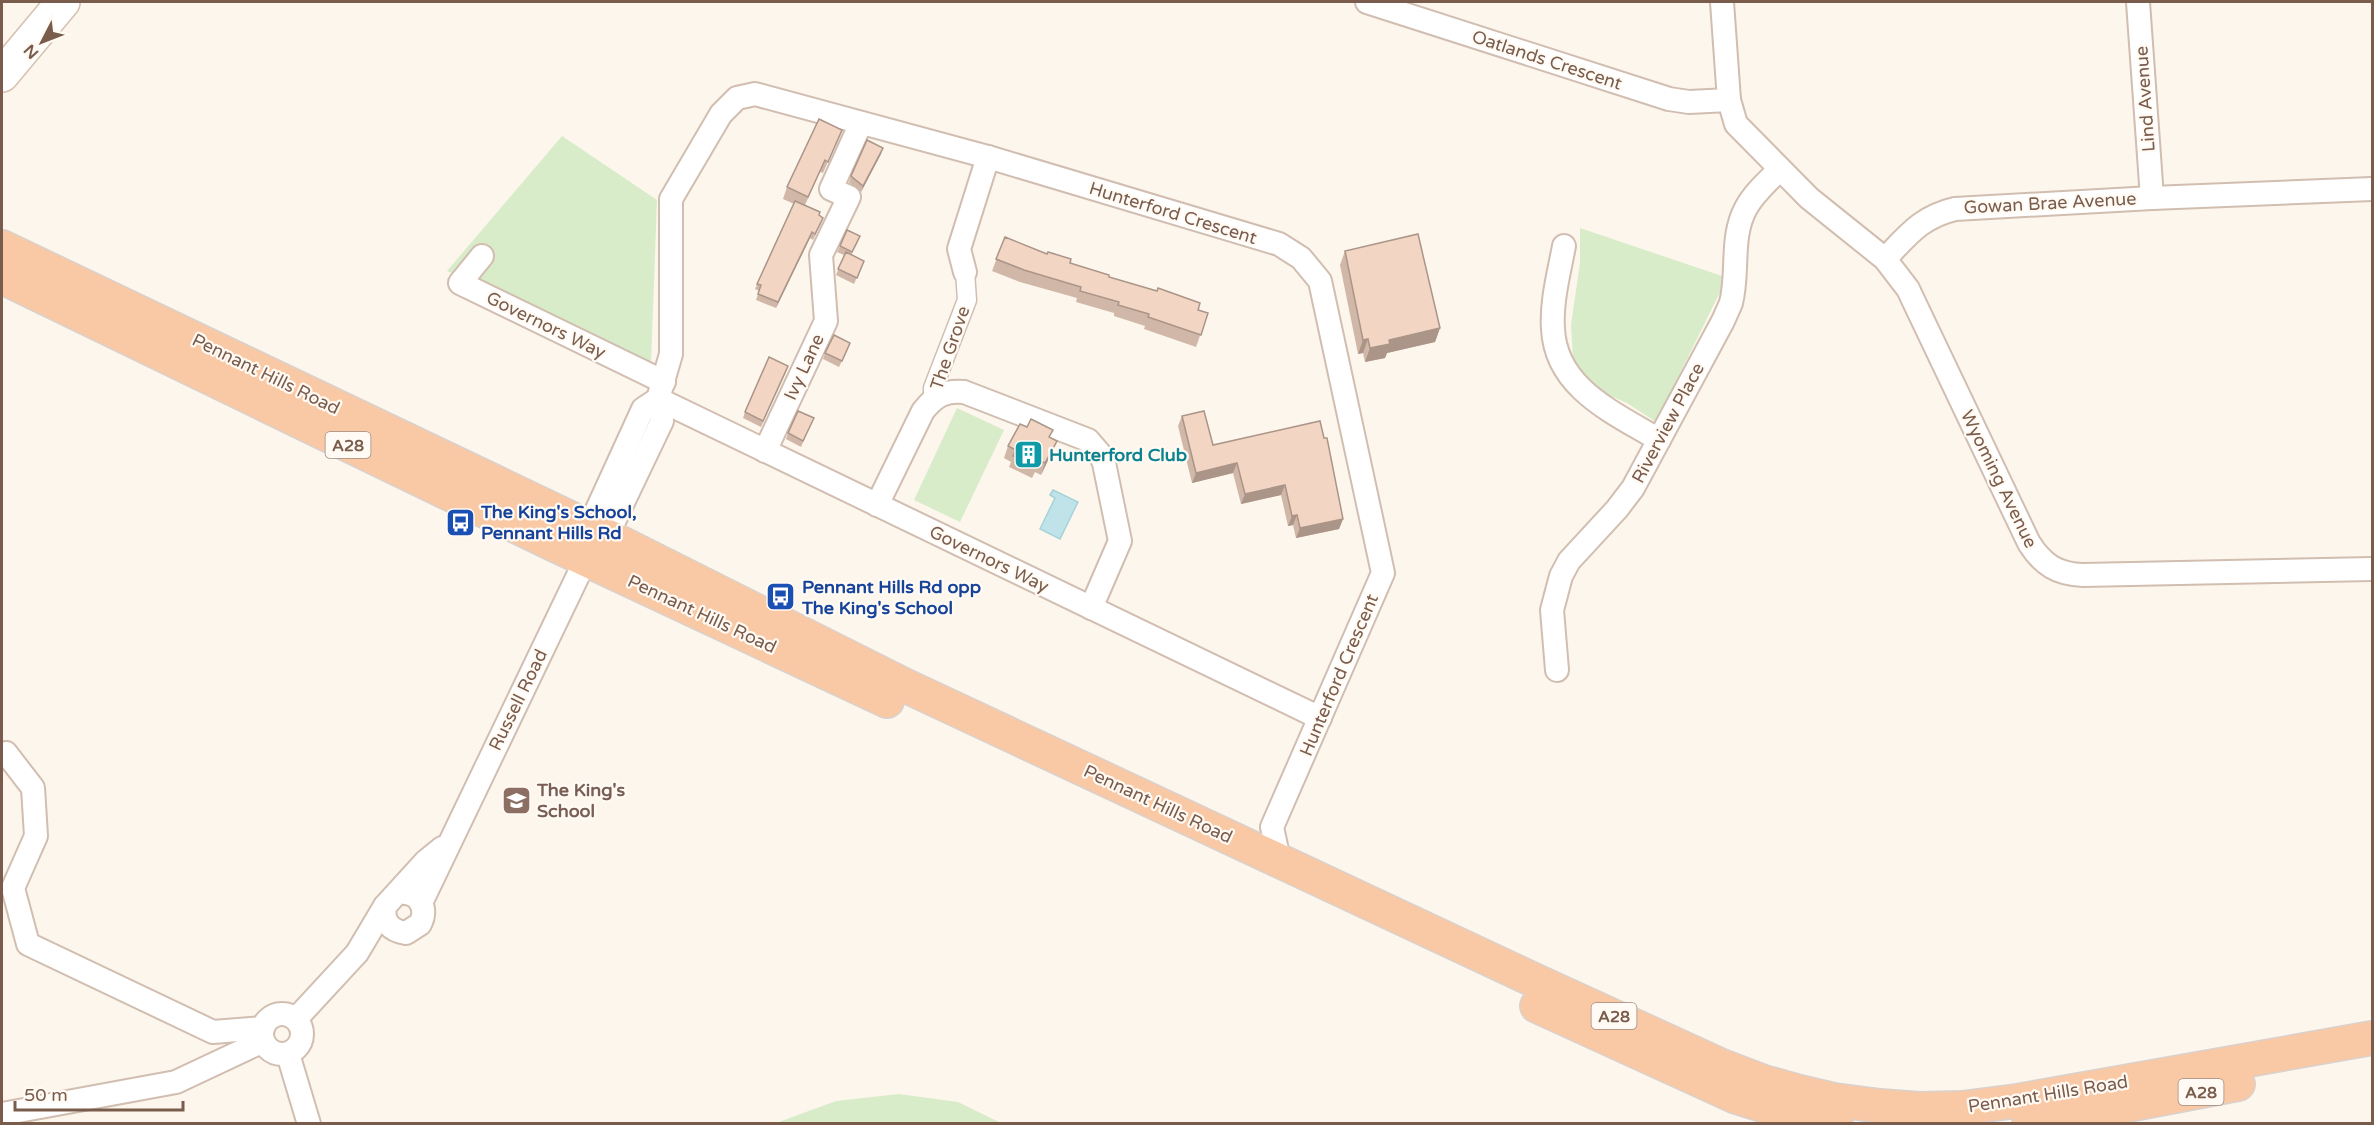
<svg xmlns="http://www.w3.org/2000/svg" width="2374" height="1125" viewBox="0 0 2374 1125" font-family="'Varela Round',sans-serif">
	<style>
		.green { fill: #d8ecc9 }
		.water { fill: #bfe3e8; stroke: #a5d3da; stroke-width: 1.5 }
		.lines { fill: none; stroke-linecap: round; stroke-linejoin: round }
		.pedestrian-casing { stroke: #d1beb0; stroke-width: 21 }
		.minor-casing { stroke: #d1beb0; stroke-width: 26 }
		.secondary-casing { stroke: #d6c0b0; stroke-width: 36 }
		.trunk-casing { stroke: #dad1cd; stroke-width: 36 }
		.pedestrian { stroke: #fff; stroke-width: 18 }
		.minor { stroke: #fff; stroke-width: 22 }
		.secondary { stroke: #fff; stroke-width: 33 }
		.trunk { stroke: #f9c8a4; stroke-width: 33 }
		.wall { fill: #d1b7a8 }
		.shaded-wall { fill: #aa9588 }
		.building { fill: #f3d5c3; stroke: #aa9588; stroke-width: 1.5 }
		.labels { text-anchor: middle; stroke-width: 4.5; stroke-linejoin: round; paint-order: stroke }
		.shield { fill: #fffaf3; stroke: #a28b7f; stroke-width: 1.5 }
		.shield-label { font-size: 16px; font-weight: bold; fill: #7a5c4d }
		.street-label { font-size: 18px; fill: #7a5c4d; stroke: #fffaf3 }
		.culture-label { font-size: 18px; font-weight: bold; fill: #0d838f; stroke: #fffaf3; text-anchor: start }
		.transit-label { font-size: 18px; font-weight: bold; fill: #164399; stroke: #fffaf3; text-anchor: start }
		.education-label { font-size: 18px; font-weight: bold; fill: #785e54; stroke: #fffaf3; text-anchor: start }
	</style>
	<rect width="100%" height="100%" fill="#fdf6ec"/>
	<g class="green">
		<polygon points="562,136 657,200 651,365 447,271"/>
		<polygon points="1580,228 1722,276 1721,290 1656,422 1627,403 1590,387 1573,359 1571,325 1580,263"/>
		<polygon points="957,408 1004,430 960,522 914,500"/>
		<polygon points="899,1094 958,1102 1001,1123 776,1123 836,1101"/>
	</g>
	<polygon class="water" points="1053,490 1078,502 1060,539 1040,529 1055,498 1050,495"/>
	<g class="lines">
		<defs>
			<polyline id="pedestrian" points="933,399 933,388 967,300 965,272"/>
			<g id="minor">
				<polyline points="1367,2 1669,99 1689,102 1729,100"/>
				<path d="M 1722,2 L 1729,100 L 1736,124 L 1809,198 L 1885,259 L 1908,289 L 1916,306 L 2029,543 C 2043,565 2057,574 2083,575 L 2372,569"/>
				<polyline points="2138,2 2152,198"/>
				<path d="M 1564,246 C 1559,273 1551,302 1553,329 C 1556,389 1615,413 1659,440"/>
				<polyline points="482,256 460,283 664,382"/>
				<path d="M 1885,259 C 1908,235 1921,217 1955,209 L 2152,198 L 2372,189"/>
				<polyline points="965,272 959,249 988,157"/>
				<polyline points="658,399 1320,718"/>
				<polyline points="765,451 826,321 821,255 849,197 831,189 861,123"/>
				<path d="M 877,505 L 923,411 C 935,396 945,390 964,392 L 1088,440 L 1100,454 L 1104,463 L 1120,541 L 1091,608"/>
				<polyline points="588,539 589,527 643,409 658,399"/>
				<path d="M 1557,670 L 1552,610 L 1561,576 L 1569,561 L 1617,509 L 1633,488 L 1723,321 L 1731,303 C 1739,272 1730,237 1746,208 C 1754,193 1768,181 1780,169"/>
				<polyline points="6,753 33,788 36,836 13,888 28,944 213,1032 263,1028"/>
				<path d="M 399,893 C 418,891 429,907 420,924 L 406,933 C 391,931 382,922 385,906 L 426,861 L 442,848"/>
				<polyline points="421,903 586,559 607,536 662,421 658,399 671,354 671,199 721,114 737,98 755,94 988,157 1279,244 1301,258 1320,281 1383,573 1272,827 1279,860"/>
				<circle cx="282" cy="1034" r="20"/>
				<polyline points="296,1019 357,953 385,906"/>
				<polyline points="288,1054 309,1124"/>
				<polyline points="2,1114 176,1082 263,1041"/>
			</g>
			<polyline id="secondary" points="2,75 63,2"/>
			<g id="trunk">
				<polyline points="2,247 589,527 906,686 1536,981 1722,1066 1764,1082 1800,1092 1834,1100 1880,1106 1919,1109 1962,1108 2017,1101 2372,1038"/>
				<polyline points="2,277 555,545 887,701"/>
				<polyline points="1537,1006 1734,1096 1790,1114 1836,1124"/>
				<polyline points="2029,1124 2238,1084"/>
			</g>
		</defs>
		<use href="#pedestrian" class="pedestrian-casing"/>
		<use href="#minor" class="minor-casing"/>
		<use href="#secondary" class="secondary-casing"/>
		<use href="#trunk" class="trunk-casing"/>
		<use href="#pedestrian" class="pedestrian"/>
		<use href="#minor" class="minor"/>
		<use href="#secondary" class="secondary"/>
		<use href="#trunk" class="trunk"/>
	</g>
	<g class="wall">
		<polygon points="842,130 823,173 820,172 805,205 819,215 823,218 821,224 813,240 810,238 776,308 756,300 759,291 755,289 794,204 783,199 787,187"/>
		<polygon points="881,154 861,192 849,182 851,176"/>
		<polygon points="1005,237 1070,263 1208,313 1196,347 1144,329 1145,326 1114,316 1114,313 1076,302 1077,298 1020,282 992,271"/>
		<polygon points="858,242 851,255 864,261 854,284 836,275 844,255 837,252 840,246"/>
		<polygon points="1345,251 1440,328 1435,342 1387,353 1385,358 1365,362 1363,353 1358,354 1340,265"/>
		<polygon points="848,349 839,367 823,359 825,353"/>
		<polygon points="786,372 761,427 743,418 745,412"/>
		<polygon points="1182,416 1213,445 1320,421 1343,519 1339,529 1296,538 1293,525 1288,526 1281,495 1241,504 1233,473 1192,483 1178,426"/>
		<polygon points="811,424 801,447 786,439 788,433"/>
		<polygon points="1050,438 1052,452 1041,475 1035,472 1032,478 1009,467 1011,462 1004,458 1008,446"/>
	</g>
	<g class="shaded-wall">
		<polygon points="883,148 881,154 861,192 863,186"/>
		<polygon points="812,232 810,238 776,308 778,302"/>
		<polygon points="1440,328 1435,342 1387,353 1385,358 1365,362 1370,348 1389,340"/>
		<polygon points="1368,339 1363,353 1358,354 1363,340"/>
		<polygon points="1057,441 1052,452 1041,475 1045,463"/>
		<polygon points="1237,463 1233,473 1192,483 1196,473"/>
		<polygon points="1285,485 1281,495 1241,504 1245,494"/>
		<polygon points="1297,515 1293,525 1288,526 1292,516"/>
		<polygon points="1343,519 1339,529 1296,538 1300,528"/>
	</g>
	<g class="building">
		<polygon points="819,119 842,130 828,162 825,160 808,197 787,187"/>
		<polygon points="867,140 883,148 863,186 851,176"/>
		<polygon points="795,201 820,212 819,215 823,218 815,234 812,232 778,302 758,294 761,285 757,284"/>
		<polygon points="847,230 860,236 852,252 840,246"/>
		<polygon points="1418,234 1440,328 1389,340 1390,344 1370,348 1368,339 1363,340 1345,251"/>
		<polygon points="1005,237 1047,254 1048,252 1071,259 1070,263 1109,275 1109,277 1157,291 1158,288 1200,303 1198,310 1208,313 1201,335 1148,317 1149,314 1118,305 1119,302 1080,291 1081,287 1024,270 996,259"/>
		<polygon points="846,252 864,261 857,278 838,269"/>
		<polygon points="834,335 850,343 842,361 825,353"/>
		<polygon points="769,357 788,366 763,421 745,412"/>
		<polygon points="798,411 814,418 803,441 788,433"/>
		<polygon points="1204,411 1213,445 1320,421 1324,438 1327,438 1343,519 1300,528 1297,515 1292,516 1285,485 1245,494 1237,463 1196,473 1182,416"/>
		<polygon points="1031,419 1053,430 1049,437 1057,441 1045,463 1039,460 1036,466 1013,456 1016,450 1008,446 1020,424 1027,427"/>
	</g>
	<defs>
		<symbol id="building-square" viewBox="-11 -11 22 22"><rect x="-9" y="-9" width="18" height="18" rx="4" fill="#0f9aa8" stroke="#fffaf3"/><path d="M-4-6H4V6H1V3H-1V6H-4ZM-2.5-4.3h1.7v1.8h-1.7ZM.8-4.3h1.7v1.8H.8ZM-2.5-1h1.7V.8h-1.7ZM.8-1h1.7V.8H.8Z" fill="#fff"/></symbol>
		<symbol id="bus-square" viewBox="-11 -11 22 22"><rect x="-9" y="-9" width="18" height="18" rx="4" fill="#1a4fb4" stroke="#fffaf3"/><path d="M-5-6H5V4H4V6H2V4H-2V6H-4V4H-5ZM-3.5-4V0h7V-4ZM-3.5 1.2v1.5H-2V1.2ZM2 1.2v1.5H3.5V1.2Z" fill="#fff"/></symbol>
		<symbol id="school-square" viewBox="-11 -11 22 22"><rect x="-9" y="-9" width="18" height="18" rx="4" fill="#8d6e63" stroke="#fffaf3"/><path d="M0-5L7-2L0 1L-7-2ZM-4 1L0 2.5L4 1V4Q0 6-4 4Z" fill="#fff"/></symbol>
	</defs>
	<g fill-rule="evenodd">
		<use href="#building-square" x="1012" y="438" width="33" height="33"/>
		<use href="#bus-square" x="444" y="506" width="33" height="33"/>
		<use href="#bus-square" x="764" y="580" width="33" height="33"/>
		<use href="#school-square" x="500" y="784" width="33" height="33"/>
	</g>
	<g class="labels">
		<g class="shield">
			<rect x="325.5" y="432" width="45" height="26" rx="4.5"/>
			<rect x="1591.5" y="1003" width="45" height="26" rx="4.5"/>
			<rect x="2178.5" y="1079" width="45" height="26" rx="4.5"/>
		</g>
		<g class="shield-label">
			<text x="348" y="451">A28</text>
			<text x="1614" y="1022">A28</text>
			<text x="2201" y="1098">A28</text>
		</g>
		<g class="street-label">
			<text transform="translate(1547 60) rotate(18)" y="6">Oatlands Crescent</text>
			<text transform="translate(2145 99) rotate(-94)" y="6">Lind Avenue</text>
			<text transform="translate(2050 203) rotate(-3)" y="6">Gowan Brae Avenue</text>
			<text transform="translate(1173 213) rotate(17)" y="6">Hunterford Crescent</text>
			<text transform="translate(546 325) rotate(26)" y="6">Governors Way</text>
			<text transform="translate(950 348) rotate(-71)" y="6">The Grove</text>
			<text transform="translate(804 367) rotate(-65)" y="6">Ivy Lane</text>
			<text transform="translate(266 374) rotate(26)" y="6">Pennant Hills Road</text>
			<text transform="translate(1668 423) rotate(-62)" y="6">Riverview Place</text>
			<text transform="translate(1999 479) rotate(64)" y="6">Wyoming Avenue</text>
			<text transform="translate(989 559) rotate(26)" y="6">Governors Way</text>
			<text transform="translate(702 614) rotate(25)" y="6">Pennant Hills Road</text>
			<text transform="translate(1339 675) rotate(-67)" y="6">Hunterford Crescent</text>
			<text transform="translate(518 700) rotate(-64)" y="6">Russell Road</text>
			<text transform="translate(1158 804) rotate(25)" y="6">Pennant Hills Road</text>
			<text transform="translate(2048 1094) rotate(-9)" y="6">Pennant Hills Road</text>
		</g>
		<g class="culture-label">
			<text x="1049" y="461">Hunterford Club</text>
		</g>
		<g class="transit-label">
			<text x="481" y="518">The King's School,<tspan x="481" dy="21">Pennant Hills Rd</tspan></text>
			<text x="802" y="593">Pennant Hills Rd opp<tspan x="802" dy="21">The King's School</tspan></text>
		</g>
		<g class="education-label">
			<text x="537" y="796">The King's<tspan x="537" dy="21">School</tspan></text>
		</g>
	</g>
	<rect width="2374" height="1125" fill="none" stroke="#7a5c4d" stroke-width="6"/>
	<g transform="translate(42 42) rotate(228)" stroke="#fffaf3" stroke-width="4.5" paint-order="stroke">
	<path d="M0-4.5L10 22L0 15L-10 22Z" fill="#7a5c4d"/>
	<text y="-9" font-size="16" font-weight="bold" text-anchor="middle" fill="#7a5c4d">N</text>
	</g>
	<path d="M15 1101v9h168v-9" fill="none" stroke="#7a5c4d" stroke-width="3"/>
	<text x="24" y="1101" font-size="18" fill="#7a5c4d" stroke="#fffaf3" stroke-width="4.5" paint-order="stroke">50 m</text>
</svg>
